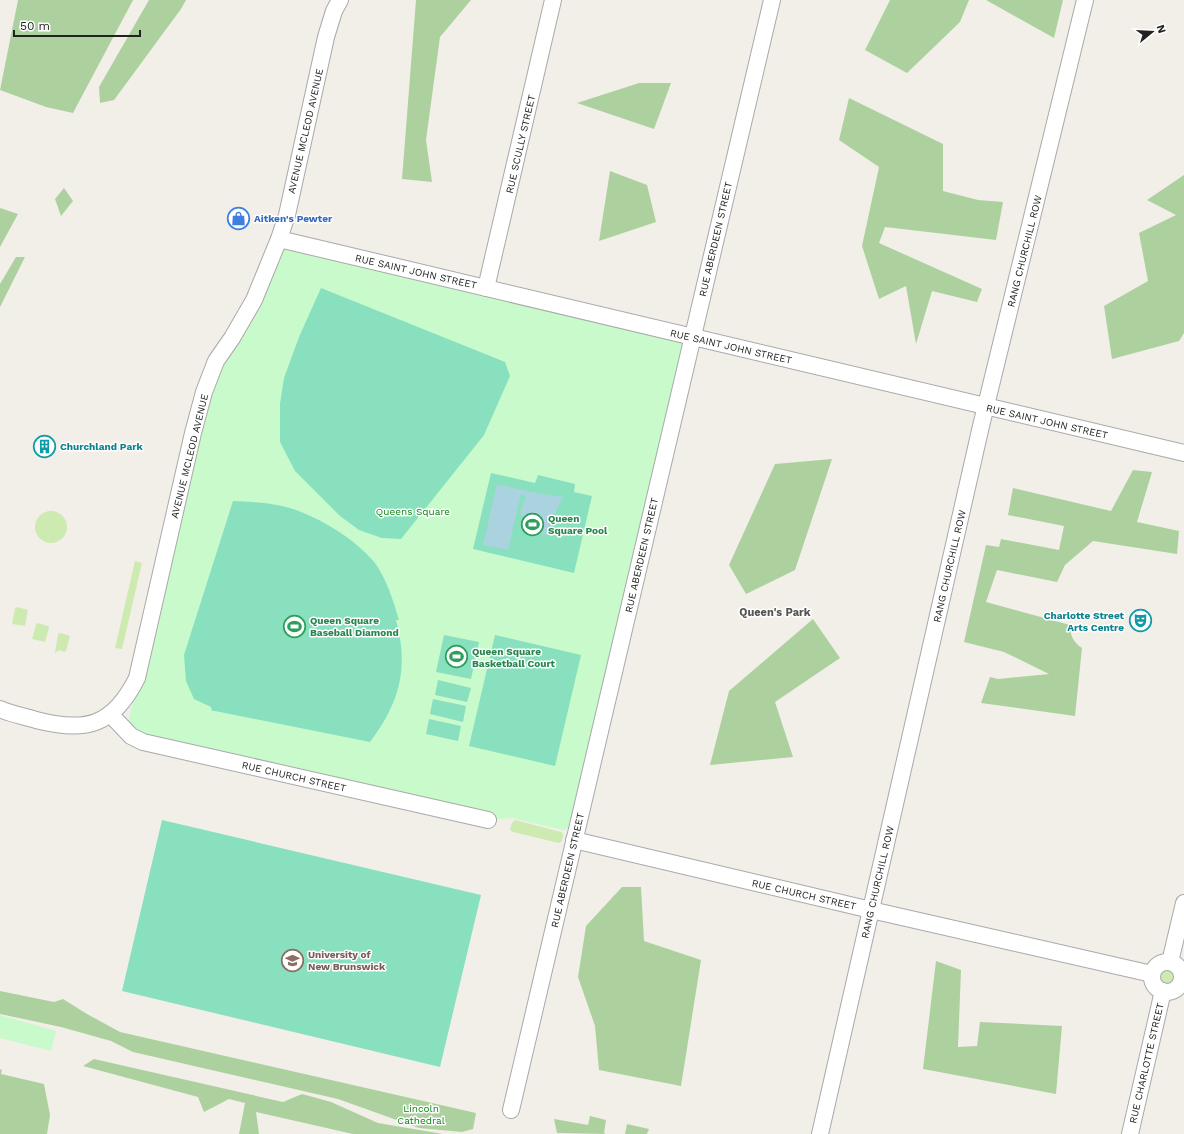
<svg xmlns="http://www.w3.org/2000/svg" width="1184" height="1134" viewBox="0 0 1184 1134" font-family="'Work Sans',sans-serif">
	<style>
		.grass { fill: #cdebb0 }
		.forest { fill: #add19e }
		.park { fill: #c8facc }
		.pitch { fill: #88e0be }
		.water { fill: #aad3df }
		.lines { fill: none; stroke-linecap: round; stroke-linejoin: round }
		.minor-casing { stroke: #a9a9a9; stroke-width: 18 }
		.minor { stroke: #fff; stroke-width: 16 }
		.labels { text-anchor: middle; stroke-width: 3; stroke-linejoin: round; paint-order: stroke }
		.street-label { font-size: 10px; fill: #222; stroke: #fff }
		.shop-label { font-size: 10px; font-weight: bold; fill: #366cbe; stroke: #fff; text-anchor: start }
		.culture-label { font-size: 10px; font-weight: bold; fill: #0d838f; stroke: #fff; text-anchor: start }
		.park-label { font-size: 10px; fill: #0c8416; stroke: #fff }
		.leisure-label { font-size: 10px; font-weight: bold; fill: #27864d; stroke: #fff; text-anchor: start }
		.education-label { font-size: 10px; font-weight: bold; fill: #785e54; stroke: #fff; text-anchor: start }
		.neighbourhood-label { font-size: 11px; font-weight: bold; fill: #555; stroke: #fff }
	</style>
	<rect width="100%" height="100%" fill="#f2efe9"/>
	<g class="grass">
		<circle cx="51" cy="527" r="16"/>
		<polygon points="135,561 142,563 122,649 115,648"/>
		<polygon points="17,607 28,610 25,626 12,624 15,608"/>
		<polygon points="37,623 48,626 49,628 45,642 32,639 36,625"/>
		<polygon points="61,633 70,636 66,651 64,652 59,650 55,653 58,634"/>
		<polygon points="515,820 561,832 563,834 562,841 559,843 513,832 510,830 512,823"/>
		<circle cx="1167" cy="977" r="9"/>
	</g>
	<g class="forest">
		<polygon points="18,0 133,0 73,113 46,107 0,90"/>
		<polygon points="149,0 186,0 181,9 114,100 100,103 99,87"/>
		<polygon points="416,0 471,0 440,37 426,140 432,182 402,179"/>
		<polygon points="890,0 969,0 960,22 907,73 865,50"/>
		<polygon points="986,0 1063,0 1054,38"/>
		<polygon points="639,83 671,83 654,129 577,103"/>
		<polygon points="849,98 943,144 943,191 978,200 1003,202 996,240 885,227 879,243 982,289 977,302 932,291 916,344 906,286 879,299 862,246 879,167 839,140"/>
		<polygon points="610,171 647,185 656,222 599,241"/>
		<polygon points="1184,175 1184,333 1179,341 1112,359 1104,306 1148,281 1139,233 1176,215 1147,200"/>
		<polygon points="64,188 73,201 61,216 55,199"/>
		<polygon points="0,208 18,214 0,247"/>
		<polygon points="16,257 25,257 0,307 0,284"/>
		<polygon points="832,459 795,570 746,594 729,565 775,464"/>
		<path d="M 1133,470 L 1152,472 L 1137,522 L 1179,531 L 1177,554 L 1093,541 L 1065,565 L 1057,582 L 997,570 L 986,602 L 1070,625 C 1070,635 1073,642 1082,648 L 1075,716 L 981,703 L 990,677 L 998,679 L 1049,674 L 1004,652 L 964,642 L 986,545 L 999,547 L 1001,539 L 1059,550 L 1064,526 L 1008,515 L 1013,488 L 1111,511 Z"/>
		<polygon points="813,619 840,658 775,702 793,757 710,765 729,691"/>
		<polygon points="622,887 641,887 644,941 701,960 681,1086 599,1070 595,1026 578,977 586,926"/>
		<polygon points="936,961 961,970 958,1047 977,1046 980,1022 1062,1026 1056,1094 923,1069"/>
		<polygon points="0,991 54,1002 63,999 87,1014 120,1032 476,1113 473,1129 462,1132 419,1128 338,1099 133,1052 111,1041 61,1027 0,1014"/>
		<polygon points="94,1059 283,1102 302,1094 331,1102 378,1123 443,1134 353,1134 256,1112 259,1134 239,1134 245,1103 229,1099 204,1112 198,1097 83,1066"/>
		<polygon points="2,1069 1,1074 44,1084 50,1115 47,1134 0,1134 0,1070"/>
		<polygon points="590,1116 606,1120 604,1133 606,1134 557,1133 554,1119 588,1125"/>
		<polygon points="627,1124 649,1129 647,1134 625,1134"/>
	</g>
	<g class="park">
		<polygon points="279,239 693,337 578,824 563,830 512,818 488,820 126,732 193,433"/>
		<polygon points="0,1015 56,1031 51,1051 0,1038"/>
	</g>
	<g class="pitch">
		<polygon points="321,288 505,362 510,376 484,435 401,539 382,538 359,530 340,516 295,471 280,442 280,404 284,378 299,337"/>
		<polygon points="491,473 535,483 538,475 575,484 574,492 592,496 574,573 473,549"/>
		<path d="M 233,501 C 249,502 266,502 282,506 C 313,513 355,538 375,563 C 387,580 393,600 399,620 L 396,620 C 409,668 400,702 370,742 L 215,711 L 212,711 L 211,707 L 194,699 L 186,681 L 184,655 Z"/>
		<polygon points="444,635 479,642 471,679 436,672"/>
		<polygon points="495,635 581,655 555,766 469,746"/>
		<polygon points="438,680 471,688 467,702 435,695"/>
		<polygon points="433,699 466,706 463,722 430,714"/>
		<polygon points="429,719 461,726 458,741 426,734"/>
		<polygon points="162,820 481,895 440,1067 122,991"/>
	</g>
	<polygon class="water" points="497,484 531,492 563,497 544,536 520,514 526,496 521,494 508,550 483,545"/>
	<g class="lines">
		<defs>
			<g id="minor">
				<polyline points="279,239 1184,453"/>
				<polyline points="486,288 553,0"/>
				<path d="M 0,709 C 11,714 24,716 36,720 C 86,733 113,726 137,678 L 193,433 L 204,392 L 216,361 L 232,338 L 254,300 L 279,239 L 287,215 L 326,37 L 334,11 L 340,0"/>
				<polyline points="110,714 131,736 143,742 488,820"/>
				<polyline points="574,840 871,910 1152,974"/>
				<circle cx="1167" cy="977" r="15"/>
				<polyline points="1170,962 1184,903"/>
				<polyline points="511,1110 772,0"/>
				<polyline points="820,1134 981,426 1085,0"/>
				<polyline points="1130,1134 1163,991"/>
			</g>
		</defs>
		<use href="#minor" class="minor-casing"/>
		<use href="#minor" class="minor"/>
	</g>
	<defs>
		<symbol id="shop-ring" viewBox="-11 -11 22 22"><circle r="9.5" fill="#fff" stroke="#3f7fe0" stroke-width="1.5"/><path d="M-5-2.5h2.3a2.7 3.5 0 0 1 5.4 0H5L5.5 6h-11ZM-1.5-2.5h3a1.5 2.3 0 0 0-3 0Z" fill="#3f7fe0"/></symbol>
		<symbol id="building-ring" viewBox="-11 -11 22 22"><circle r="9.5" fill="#fff" stroke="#0f9aa8" stroke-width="1.5"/><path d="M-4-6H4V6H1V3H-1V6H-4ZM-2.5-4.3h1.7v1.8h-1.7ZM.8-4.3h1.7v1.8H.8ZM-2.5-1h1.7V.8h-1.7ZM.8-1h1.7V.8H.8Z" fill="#0f9aa8"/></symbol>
		<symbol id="stadium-ring" viewBox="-11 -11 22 22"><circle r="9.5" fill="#fff" stroke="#2e9e5b" stroke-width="1.5"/><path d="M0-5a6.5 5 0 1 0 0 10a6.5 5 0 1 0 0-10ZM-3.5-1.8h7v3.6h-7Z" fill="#2e9e5b"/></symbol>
		<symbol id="theatre-ring" viewBox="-11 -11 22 22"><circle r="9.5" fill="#fff" stroke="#0f9aa8" stroke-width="1.5"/><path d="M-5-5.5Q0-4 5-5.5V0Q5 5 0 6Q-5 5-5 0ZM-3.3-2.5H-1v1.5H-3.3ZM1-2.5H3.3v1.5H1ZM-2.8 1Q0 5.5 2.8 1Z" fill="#0f9aa8"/></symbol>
		<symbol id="university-ring" viewBox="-11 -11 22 22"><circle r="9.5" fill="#fff" stroke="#8d6e63" stroke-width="1.5"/><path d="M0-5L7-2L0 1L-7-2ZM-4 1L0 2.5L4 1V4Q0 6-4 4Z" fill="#8d6e63"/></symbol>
	</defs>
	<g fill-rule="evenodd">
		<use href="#shop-ring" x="226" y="206" width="25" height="25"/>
		<use href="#building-ring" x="32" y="434" width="25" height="25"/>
		<use href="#stadium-ring" x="520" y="512" width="25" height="25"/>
		<use href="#theatre-ring" x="1128" y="608" width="25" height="25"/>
		<use href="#stadium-ring" x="282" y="614" width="25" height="25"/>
		<use href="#stadium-ring" x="444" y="644" width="25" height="25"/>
		<use href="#university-ring" x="280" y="948" width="25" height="25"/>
	</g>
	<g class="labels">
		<g class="street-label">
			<text transform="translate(305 131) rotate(-77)" y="4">AVENUE MCLEOD AVENUE</text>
			<text transform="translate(520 144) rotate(-77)" y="4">RUE SCULLY STREET</text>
			<text transform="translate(715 239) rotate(-77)" y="4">RUE ABERDEEN STREET</text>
			<text transform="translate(1024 251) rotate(-76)" y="4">RANG CHURCHILL ROW</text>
			<text transform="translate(416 271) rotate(13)" y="4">RUE SAINT JOHN STREET</text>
			<text transform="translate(731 346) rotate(13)" y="4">RUE SAINT JOHN STREET</text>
			<text transform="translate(1047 421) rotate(13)" y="4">RUE SAINT JOHN STREET</text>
			<text transform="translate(189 456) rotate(-76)" y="4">AVENUE MCLEOD AVENUE</text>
			<text transform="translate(641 555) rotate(-77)" y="4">RUE ABERDEEN STREET</text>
			<text transform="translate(949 566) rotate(-77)" y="4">RANG CHURCHILL ROW</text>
			<text transform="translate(294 776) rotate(13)" y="4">RUE CHURCH STREET</text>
			<text transform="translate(567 870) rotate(-77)" y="4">RUE ABERDEEN STREET</text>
			<text transform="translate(877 882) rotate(-77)" y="4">RANG CHURCHILL ROW</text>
			<text transform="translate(804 894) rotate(13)" y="4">RUE CHURCH STREET</text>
			<text transform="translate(1146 1063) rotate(-77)" y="4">RUE CHARLOTTE STREET</text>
		</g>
		<g class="shop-label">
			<text x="254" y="222">Aitken's Pewter</text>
		</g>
		<g class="culture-label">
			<text x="60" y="450">Churchland Park</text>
			<text x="1124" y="619" text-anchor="end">Charlotte Street<tspan x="1124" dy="12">Arts Centre</tspan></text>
		</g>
		<g class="park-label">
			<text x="413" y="515">Queens Square</text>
			<text x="421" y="1112">Lincoln<tspan x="421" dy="12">Cathedral</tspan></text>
		</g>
		<g class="leisure-label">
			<text x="548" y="522">Queen<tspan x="548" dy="12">Square Pool</tspan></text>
			<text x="310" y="624">Queen Square<tspan x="310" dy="12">Baseball Diamond</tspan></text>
			<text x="472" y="655">Queen Square<tspan x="472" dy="12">Basketball Court</tspan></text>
		</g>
		<g class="education-label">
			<text x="308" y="958">University of<tspan x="308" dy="12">New Brunswick</tspan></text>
		</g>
		<g class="neighbourhood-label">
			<text x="775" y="616">Queen's Park</text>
		</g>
	</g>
	<g transform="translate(1152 32) rotate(72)" stroke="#ffffff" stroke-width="3" paint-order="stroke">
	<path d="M0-3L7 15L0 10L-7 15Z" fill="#222222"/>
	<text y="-6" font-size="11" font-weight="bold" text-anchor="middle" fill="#222222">N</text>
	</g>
	<path d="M14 30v6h126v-6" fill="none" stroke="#222222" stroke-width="2"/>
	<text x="20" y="30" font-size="12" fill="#222222" stroke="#ffffff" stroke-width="3" paint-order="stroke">50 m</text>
</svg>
